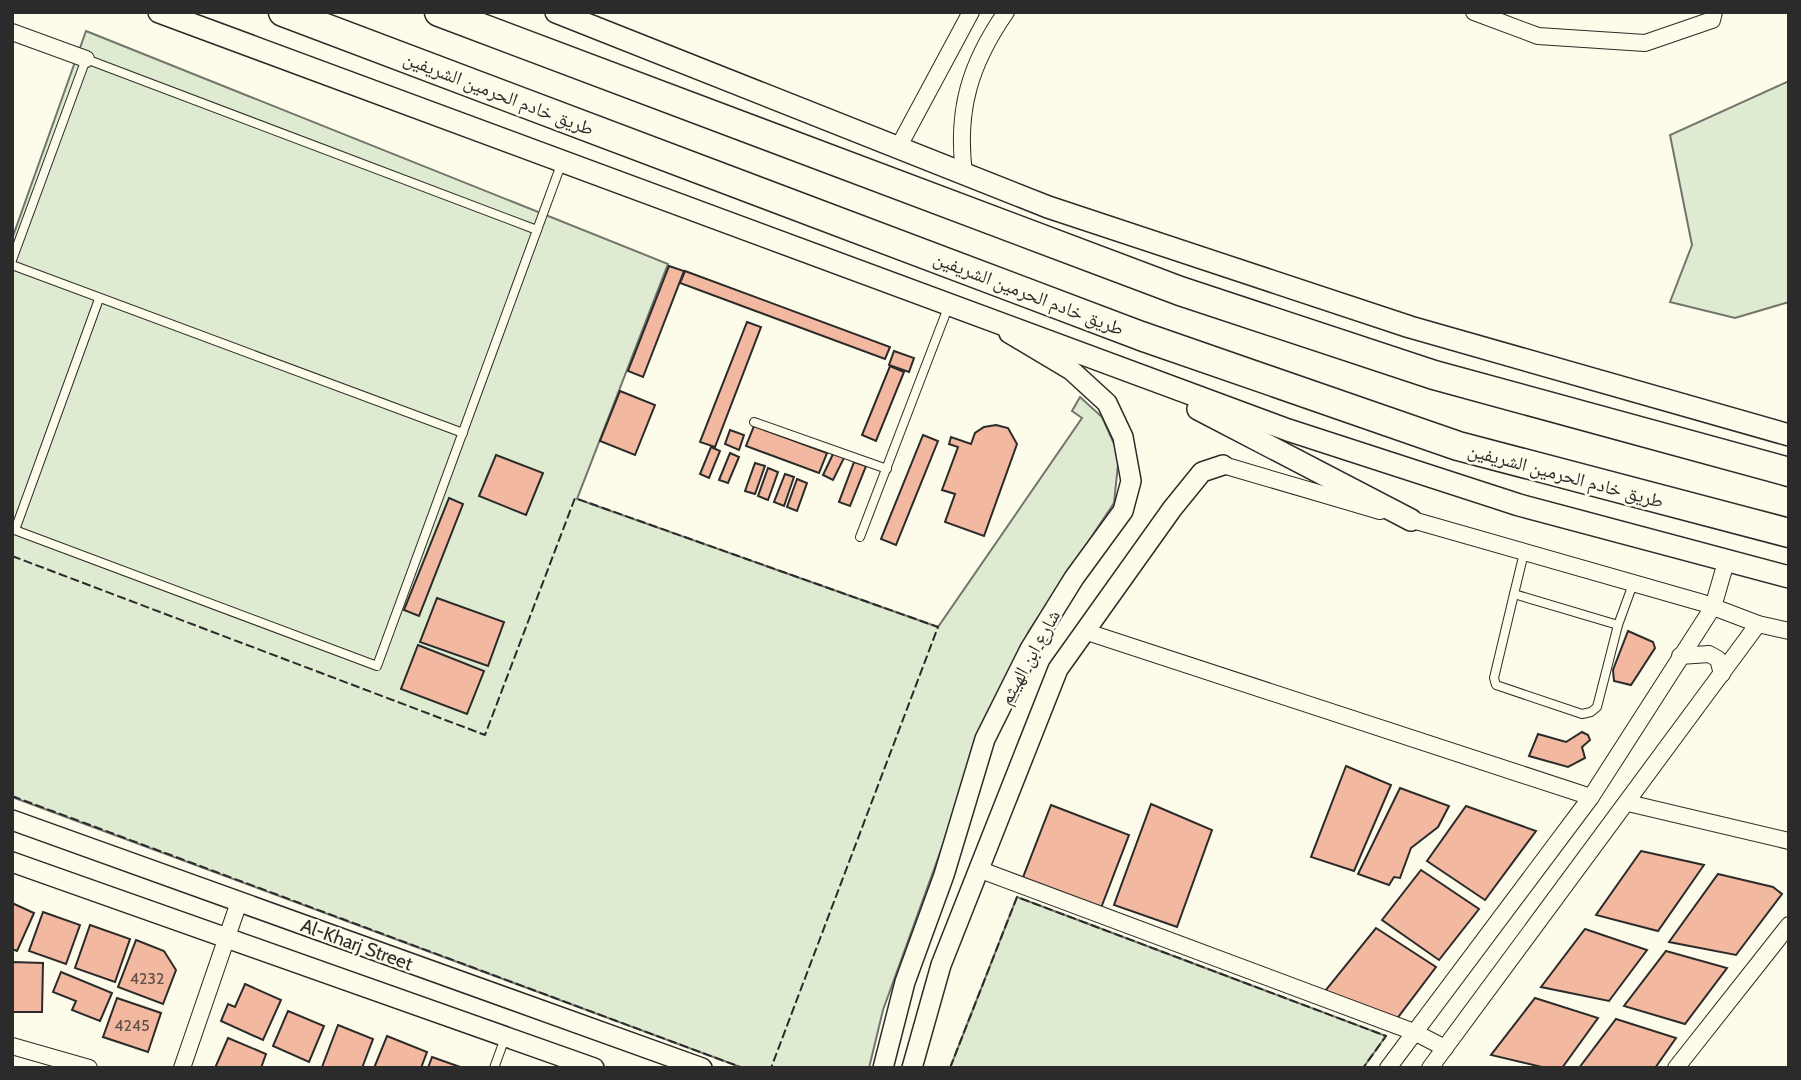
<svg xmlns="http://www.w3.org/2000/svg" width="1801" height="1080" viewBox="0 0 1801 1080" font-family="Cabin,'Noto Naskh Arabic',sans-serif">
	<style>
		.green { fill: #deebd1; stroke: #74746e; stroke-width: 2 }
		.building { fill: #f2b8a0; stroke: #2b2b2b; stroke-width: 2 }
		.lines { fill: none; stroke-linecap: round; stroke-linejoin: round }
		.service-casing { stroke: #2b2b2b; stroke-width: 10 }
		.minor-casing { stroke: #2b2b2b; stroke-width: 18 }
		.tertiary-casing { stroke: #2b2b2b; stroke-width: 22 }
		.secondary-casing { stroke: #2b2b2b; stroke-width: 24 }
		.motorway-casing { stroke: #2b2b2b; stroke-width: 31 }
		.service { stroke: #fdfbea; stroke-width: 8 }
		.minor { stroke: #fdfbea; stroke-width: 16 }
		.tertiary { stroke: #fdfbea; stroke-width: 19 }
		.secondary { stroke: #fdfbea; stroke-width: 21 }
		.motorway { stroke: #fdfbea; stroke-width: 28 }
		.fence { stroke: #2b2b2b; stroke-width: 2; stroke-dasharray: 9 3.5; stroke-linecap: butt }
		.labels { text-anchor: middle; stroke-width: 5; stroke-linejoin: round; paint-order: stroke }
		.number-label { font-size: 16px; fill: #5d4e48 }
		.street-label { font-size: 19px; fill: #2b2b2b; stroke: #fdfbea }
	</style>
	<rect width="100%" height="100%" fill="#fdfbea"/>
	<g class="green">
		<polygon points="86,31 668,264 577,499 938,627 1082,418 1072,411 1080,397 1102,417 1119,455 1114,503 1029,631 990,715 883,1010 869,1068 743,1068 12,797 12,239"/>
		<polygon points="1789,81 1789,302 1735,318 1670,302 1692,245 1670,135"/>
		<polygon points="1017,897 1386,1036 1363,1068 950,1068"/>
	</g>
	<g class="building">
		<polygon points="669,266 684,271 643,377 628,371"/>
		<polygon points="685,271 890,347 885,359 680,283"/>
		<polygon points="747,322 761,327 715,447 700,442"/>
		<polygon points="894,351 914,358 909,372 889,365"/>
		<polygon points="890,366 904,372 876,441 862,435"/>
		<polygon points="620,391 655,405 635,455 600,441"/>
		<polygon points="996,425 1008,428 1017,444 984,536 945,522 955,494 942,490 958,447 949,444 951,437 971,444 975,433 984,427"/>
		<polygon points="754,426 827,453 819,473 746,446"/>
		<polygon points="730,430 744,435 739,450 725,444"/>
		<polygon points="923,435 938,441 896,545 881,539"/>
		<polygon points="711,447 720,451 709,478 700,474"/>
		<polygon points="834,452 844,458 833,480 823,475"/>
		<polygon points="730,453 739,457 728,483 719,480"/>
		<polygon points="496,455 543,473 526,515 479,496"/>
		<polygon points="854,462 866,466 850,506 839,502"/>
		<polygon points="755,463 765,466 755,494 745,491"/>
		<polygon points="768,468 778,472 768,500 758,496"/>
		<polygon points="785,474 794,477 784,506 774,502"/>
		<polygon points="797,479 807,483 797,511 787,507"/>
		<polygon points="449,498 463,504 419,616 404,610"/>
		<polygon points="437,598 504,622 488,666 420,642"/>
		<polygon points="1628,631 1653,642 1655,648 1631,685 1614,681 1613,670"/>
		<polygon points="418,645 484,671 467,714 401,689"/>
		<polygon points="1582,732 1588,735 1590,740 1582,747 1585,758 1568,767 1529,756 1538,734 1566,742"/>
		<polygon points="1346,766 1391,785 1354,871 1311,857"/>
		<polygon points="1400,788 1449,806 1438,827 1411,848 1400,878 1394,877 1389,885 1358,874"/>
		<polygon points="1151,804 1212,830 1177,927 1114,905"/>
		<polygon points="1051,805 1129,835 1101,908 1022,880"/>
		<polygon points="1466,806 1536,831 1485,900 1427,861"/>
		<polygon points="1641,851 1704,865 1658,931 1596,915"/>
		<polygon points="1421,870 1479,909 1439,960 1382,920"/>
		<polygon points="1718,874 1773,887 1782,894 1736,955 1669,942"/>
		<polygon points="12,903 34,913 17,951 12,949"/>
		<polygon points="43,912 80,925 66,964 29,951"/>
		<polygon points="90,925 130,939 115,982 75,968"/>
		<polygon points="1376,928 1436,967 1396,1020 1325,991"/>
		<polygon points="1585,929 1647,950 1609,1001 1541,987"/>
		<polygon points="136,940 164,951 176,970 163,1004 118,987"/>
		<polygon points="1666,951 1727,968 1685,1024 1624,1006"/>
		<polygon points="12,962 43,963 42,1012 12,1012"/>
		<polygon points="61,972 112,993 100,1021 72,1010 76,1001 53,992"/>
		<polygon points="245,984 281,1000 263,1040 221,1021 228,1004 235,1007"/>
		<polygon points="117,998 161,1013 148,1052 103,1037"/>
		<polygon points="1535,998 1598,1018 1562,1068 1546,1068 1491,1055"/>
		<polygon points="288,1011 324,1026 309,1062 273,1046"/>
		<polygon points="1616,1019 1676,1038 1655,1068 1579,1068"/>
		<polygon points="338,1025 373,1039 362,1068 322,1067"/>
		<polygon points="387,1036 427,1052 421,1068 374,1068"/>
		<polygon points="228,1038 266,1054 261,1068 215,1068"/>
		<polygon points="432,1057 463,1068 428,1068"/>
	</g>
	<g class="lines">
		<defs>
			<g id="service">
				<polyline points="12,260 86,59 537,230"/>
				<polyline points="12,265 463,433"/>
				<polyline points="754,422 887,469"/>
				<polyline points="12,529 377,666 562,162"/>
				<polyline points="15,530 99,299"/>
				<polyline points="860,537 949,305"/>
				<polyline points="1524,553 1514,594 1618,625 1633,584"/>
				<polyline points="1514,594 1494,678 1496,685 1582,714 1591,712 1597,707 1618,625"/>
				<polyline points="494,1068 505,1038"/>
			</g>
			<g id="minor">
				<polyline points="1474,12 1538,36 1645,43 1712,20 1714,12"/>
				<polyline points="12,32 86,59"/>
				<polyline points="899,146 971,12"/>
				<path d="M 964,173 C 956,110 970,64 1006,12"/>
				<polyline points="1223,465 1380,511"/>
				<polyline points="1402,517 1703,603 1758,624 1789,631"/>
				<polyline points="1084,631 1591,797"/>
				<polyline points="1680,656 1709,654 1718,659 1722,674"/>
				<polyline points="1628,803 1789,841"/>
				<polyline points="978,869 1414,1032 1445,1048"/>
				<polyline points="12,1046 89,1068"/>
				<polyline points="182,1068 239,902"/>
				<polyline points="1388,1068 1591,797 1713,607 1726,562"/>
				<polyline points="1430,1068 1758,624"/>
				<polyline points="1676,1068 1789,925"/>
			</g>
			<g id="tertiary">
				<polyline points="12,820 702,1068"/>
				<polyline points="12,862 594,1068"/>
				<polyline points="883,1068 905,982 944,875 985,739 1030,649 1074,578 1123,511 1131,481 1123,437 1107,403 1071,370 1009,333"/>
				<polyline points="912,1068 941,965 1058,669 1172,509 1202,472 1223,465"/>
			</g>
			<g id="secondary">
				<polyline points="159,12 1288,430 1519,505 1789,577"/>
				<polyline points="556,12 1048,207 1410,327 1789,435"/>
				<polyline points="1198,409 1411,520"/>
			</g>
			<g id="motorway">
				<polyline points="283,12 1141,336 1458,446 1789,533"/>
				<polyline points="439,12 1180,291 1434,375 1789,472"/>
			</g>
		</defs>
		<use href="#service" class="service-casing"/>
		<use href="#minor" class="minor-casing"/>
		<use href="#tertiary" class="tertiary-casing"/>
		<use href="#secondary" class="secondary-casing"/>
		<use href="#motorway" class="motorway-casing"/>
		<use href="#service" class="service"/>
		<use href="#minor" class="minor"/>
		<use href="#tertiary" class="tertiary"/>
		<use href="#secondary" class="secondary"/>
		<use href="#motorway" class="motorway"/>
		<g class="fence">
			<polyline points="12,556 485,735 575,498 938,627 771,1068"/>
			<polyline points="12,796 743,1068"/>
			<polyline points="950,1068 1017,897 1386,1036 1363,1068"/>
		</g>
	</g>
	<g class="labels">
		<g class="number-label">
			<text x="147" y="984">4232</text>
			<text x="132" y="1031">4245</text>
		</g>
		<g class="street-label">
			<text transform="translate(499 93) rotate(21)" y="7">طريق خادم الحرمين الشريفين</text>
			<text transform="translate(1029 293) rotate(21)" y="7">طريق خادم الحرمين الشريفين</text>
			<text transform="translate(1566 475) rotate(15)" y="7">طريق خادم الحرمين الشريفين</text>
			<text transform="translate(1029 657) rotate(-61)" y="7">شارع ابن الهيثم</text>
			<text transform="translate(357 944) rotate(20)" y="7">Al-Kharj Street</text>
		</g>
	</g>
	<rect width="1801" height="1080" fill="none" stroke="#2b2b2b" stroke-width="28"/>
</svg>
